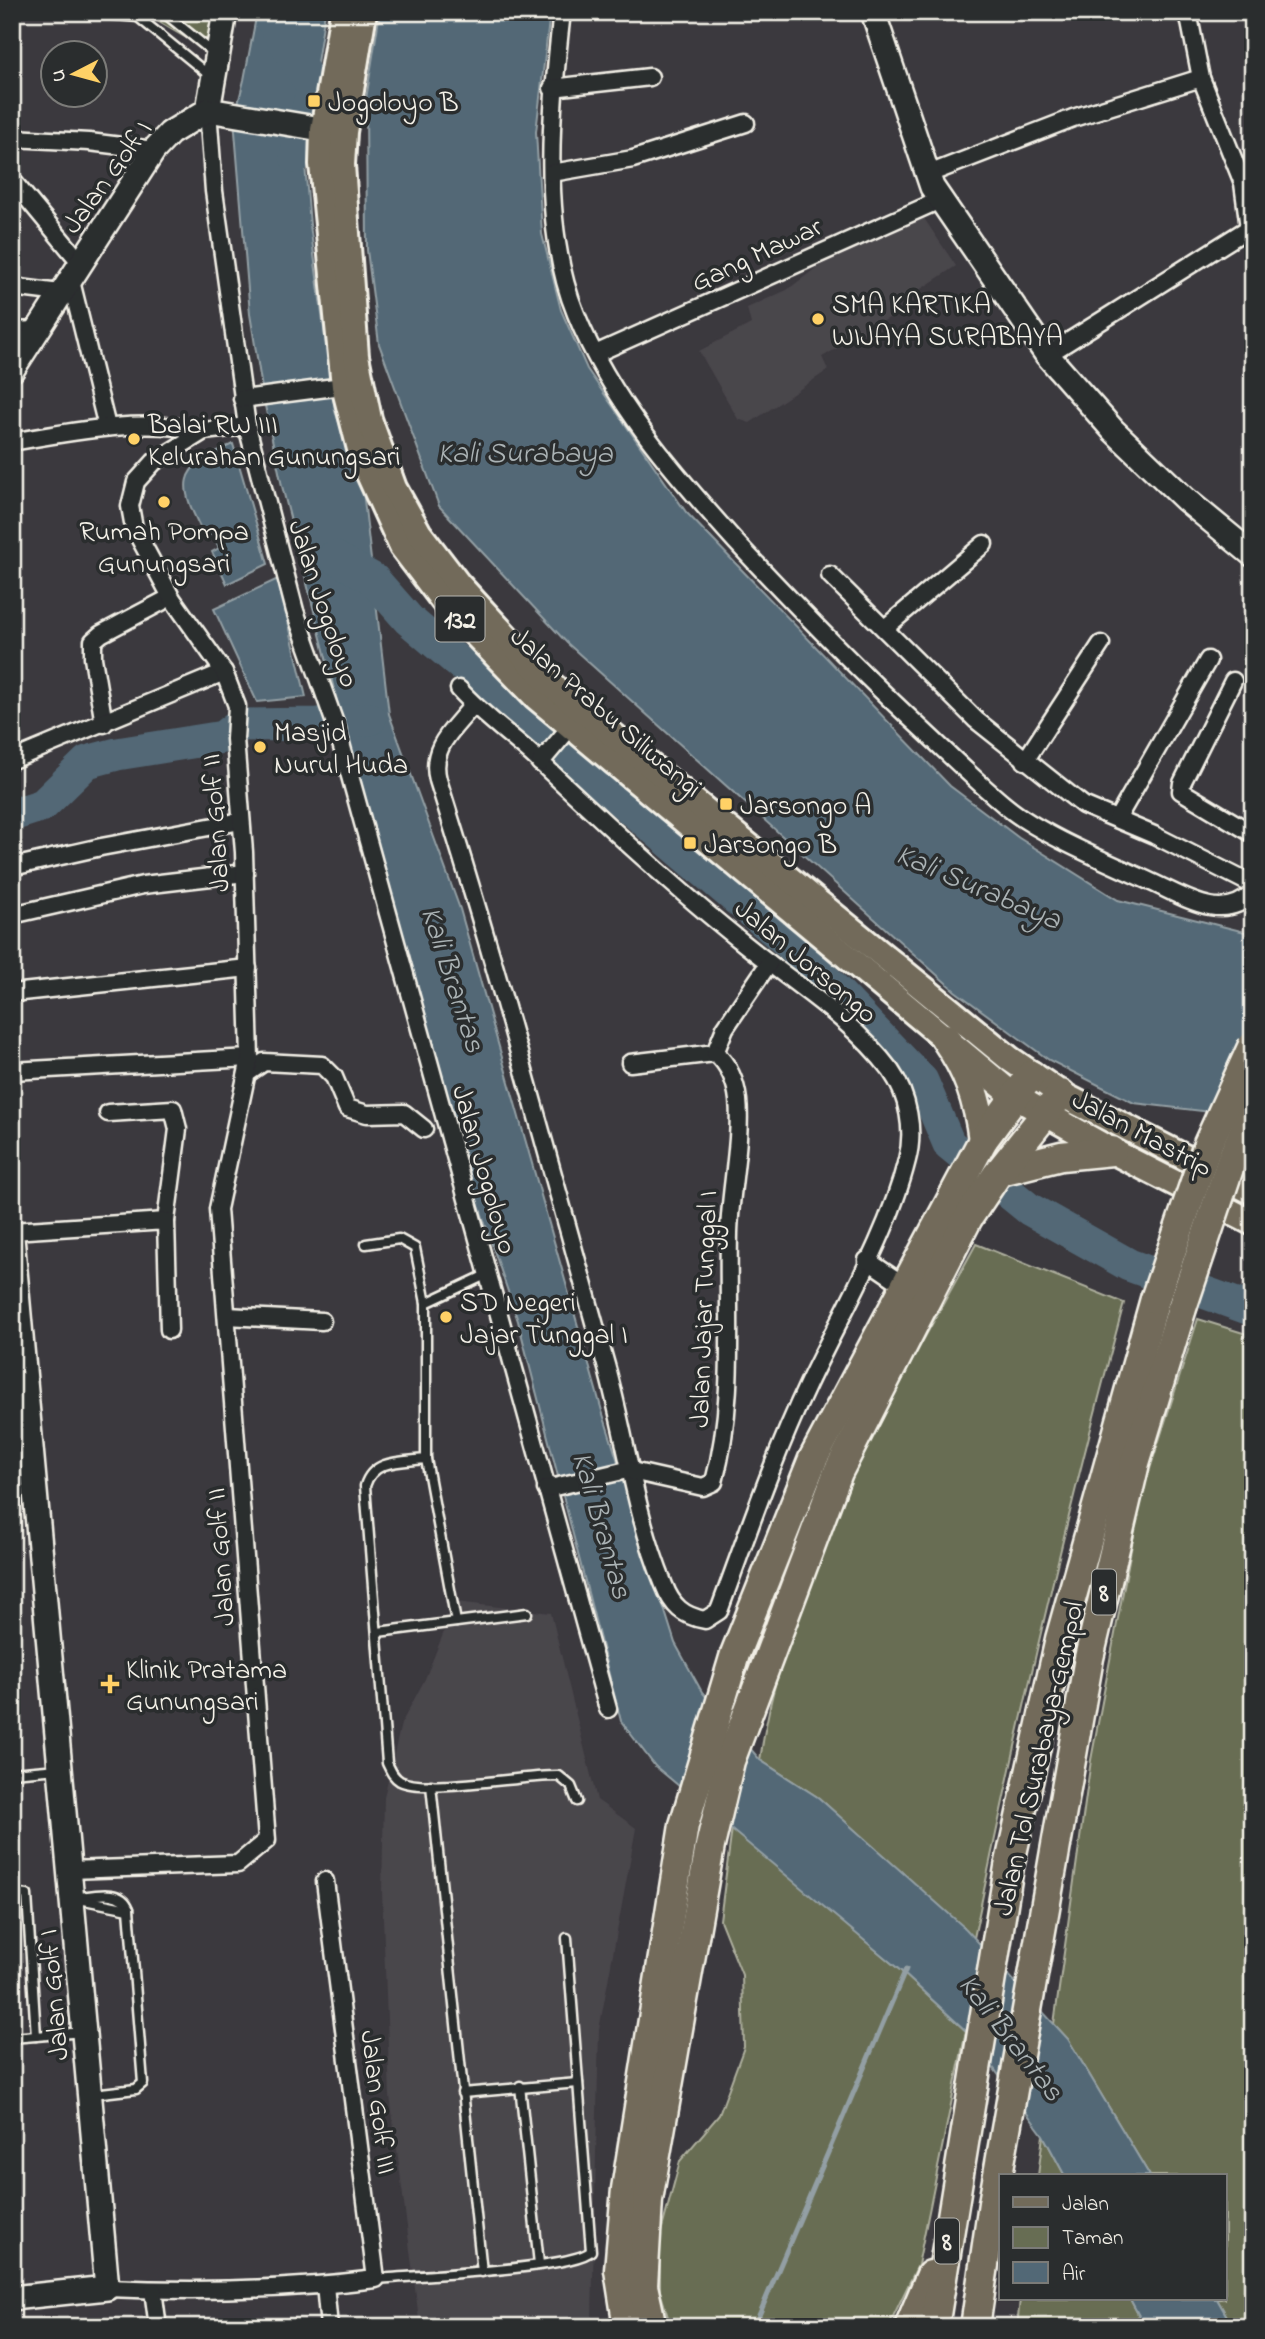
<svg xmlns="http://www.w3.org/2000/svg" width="1265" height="2339" viewBox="0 0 1265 2339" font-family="'Indie Flower',sans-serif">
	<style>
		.built { fill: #4a464c }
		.green { fill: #676d53; stroke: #aeaf9e; stroke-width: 2 }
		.water { fill: #526876; stroke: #939fa4; stroke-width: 2 }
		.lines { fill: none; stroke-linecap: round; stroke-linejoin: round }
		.stream { stroke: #939fa4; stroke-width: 5 }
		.river { stroke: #526876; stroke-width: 33 }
		.service-casing { stroke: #f4f1e8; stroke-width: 13 }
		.minor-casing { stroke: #f4f1e8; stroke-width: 21 }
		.secondary-casing { stroke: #f4f1e8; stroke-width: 28 }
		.primary-casing { stroke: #f4f1e8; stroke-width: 30 }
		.motorway-casing { stroke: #f4f1e8; stroke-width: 33 }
		.service { stroke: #2a2d2e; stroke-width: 8 }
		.minor { stroke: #2a2d2e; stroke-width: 16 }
		.secondary { stroke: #2a2d2e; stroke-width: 23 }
		.primary { stroke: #726b5a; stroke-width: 24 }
		.motorway { stroke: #726b5a; stroke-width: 28 }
		.motorway-bridge-casing { stroke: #f4f1e8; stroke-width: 33; stroke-linecap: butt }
		.motorway-bridge { stroke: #726b5a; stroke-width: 28 }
		.poi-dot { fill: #ffd166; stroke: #2a2d2e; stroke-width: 2.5 }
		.labels { text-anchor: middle; stroke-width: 7; stroke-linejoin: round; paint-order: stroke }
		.shield { fill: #2a2d2e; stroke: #b7b6b0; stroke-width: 2 }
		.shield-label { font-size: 26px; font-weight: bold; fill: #f4f1e8 }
		.poi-label { font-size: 28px; fill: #f4f1e8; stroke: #2a2d2e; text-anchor: start }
		.street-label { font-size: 28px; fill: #f4f1e8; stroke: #2a2d2e }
		.water-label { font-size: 30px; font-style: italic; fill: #abb3b5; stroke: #2a2d2e }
	</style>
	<rect width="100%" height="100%" fill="#3b393e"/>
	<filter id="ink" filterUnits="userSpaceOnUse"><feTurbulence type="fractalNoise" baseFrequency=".0143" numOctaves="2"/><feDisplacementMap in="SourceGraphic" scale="14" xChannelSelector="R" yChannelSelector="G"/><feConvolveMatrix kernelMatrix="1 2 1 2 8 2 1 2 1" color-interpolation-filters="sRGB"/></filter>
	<g filter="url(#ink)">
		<g class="built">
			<polygon points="921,214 956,266 895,306 894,315 822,357 828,370 750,423 738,419 699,351 751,324 747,308 787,290 853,240"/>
			<polygon points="456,1602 551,1613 597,1800 636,1828 599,2030 592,2319 493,2327 420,2327 390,2096 382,1892 384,1797 401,1724 425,1679"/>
		</g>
		<g class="green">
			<polygon points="142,12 219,12 212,53"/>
			<path d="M 976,1244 L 1124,1303 C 1067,1513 1018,1724 974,1938 L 819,1798 L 760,1760 C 787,1573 887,1408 976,1244 Z"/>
			<polygon points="1198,1319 1253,1336 1253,2327 1233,2327 1217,2299 1225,2299 1225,2176 1150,2176 1068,2039 1054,2024 1091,1760 1141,1497"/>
			<polygon points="732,1828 901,1971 966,2031 918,2265 888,2327 671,2327 660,2291 660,2236 680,2161 719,2115 744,2047 742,1975 720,1920"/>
			<polygon points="1043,2135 1065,2176 1038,2176"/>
			<polygon points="1020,2299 1130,2299 1145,2327 1017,2327"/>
		</g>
		<g class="water">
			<polygon points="257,12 325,12 313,88 302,128 310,225 335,411 363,491 389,714 460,909 602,1411 675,1643 702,1692 760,1760 819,1798 966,1929 1068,2039 1150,2176 1065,2176 1043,2135 966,2031 901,1971 655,1766 621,1721 518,1321 461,1153 377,857 282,486 264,401 250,314 234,119 244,80"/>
			<polygon points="380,12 550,12 536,132 542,234 561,310 587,369 686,512 950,786 1019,838 1118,900 1253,934 1253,1117 1134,1103 1049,1060 955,991 567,643 439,506 379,344 367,250 366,99"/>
			<path d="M 233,444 L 268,564 L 227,584 L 212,552 L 219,548 L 213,534 L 205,537 C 178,484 174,469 233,444 Z"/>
			<polygon points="278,579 306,697 257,702 214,609"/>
			<polygon points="1130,2299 1217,2299 1233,2327 1145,2327"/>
		</g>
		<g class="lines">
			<polyline class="stream" points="754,2327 906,1969"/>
			<g class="river">
				<polyline points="275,12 273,22 313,88 296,157"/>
				<polyline points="334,557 373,579 409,620 799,952 922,1081 949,1144 1029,1209 1129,1265 1253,1310"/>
				<polyline points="12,815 43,805 87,762 117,754 223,737 238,725 318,724 370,719"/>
			</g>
			<defs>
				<g id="service">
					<polyline points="82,12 138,17 149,12"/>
					<polyline points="163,12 215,54"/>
					<polyline points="138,17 209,75"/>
					<polyline points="366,1244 399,1239 415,1248 426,1303"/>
					<path d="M 488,1274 L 426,1303 L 426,1459 C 401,1462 373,1459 365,1486 L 387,1763 C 391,1771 393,1777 400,1781 C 427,1794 524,1775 559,1776 L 571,1786 L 577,1801"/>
					<polyline points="426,1459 456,1622"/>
					<polyline points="378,1632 527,1613"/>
					<polyline points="12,1773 58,1769"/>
					<polyline points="431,1785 482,2272"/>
					<polyline points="12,1893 27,1895 36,2036 83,2032"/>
					<path d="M 73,1898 C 93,1896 121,1887 129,1909 L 143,2083 L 136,2089 L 93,2094"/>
					<polyline points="84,1900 129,1909"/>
					<polyline points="12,2038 36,2036"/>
					<polyline points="520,2086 539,2264"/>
					<polyline points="462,2093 578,2083"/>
					<path d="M 376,2279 C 410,2276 574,2269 591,2251 L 567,1938"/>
				</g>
				<g id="minor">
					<path d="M 562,12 C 551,104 540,227 576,314 C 611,401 674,473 736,542 C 793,603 850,662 911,719 C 943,748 974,780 1007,807 C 1041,835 1110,863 1151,882 C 1183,896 1222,924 1253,893"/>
					<polyline points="552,88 650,77"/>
					<polyline points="208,110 214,191 247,426 295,611 337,729 608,1709"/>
					<polyline points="12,138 89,142 154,150"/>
					<polyline points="552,173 633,159 746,123"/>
					<polyline points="926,175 1073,118 1201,78"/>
					<polyline points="12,180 80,262"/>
					<polyline points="70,277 107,427"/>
					<polyline points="12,287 60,293"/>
					<polyline points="12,331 39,330"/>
					<polyline points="595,354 940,200"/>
					<polyline points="1047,355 1249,228 1243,183 1201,78 1188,12"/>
					<polyline points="242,399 350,385"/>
					<path d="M 12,442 C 75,431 141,418 204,431"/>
					<polyline points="830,575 976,720 1083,805 1154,835 1253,885"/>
					<polyline points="885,628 984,544"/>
					<polyline points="1233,681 1182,783 1181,791 1253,834"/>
					<path d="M 459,689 C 482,715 511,735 537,759 C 605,823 673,887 746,945 C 797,986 851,1018 891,1071 C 908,1095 915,1131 907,1160 C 888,1236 842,1312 808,1384 C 773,1458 747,1535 719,1611 L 705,1620 C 683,1616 672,1606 664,1585 C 635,1515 626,1437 606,1365 C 551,1169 499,973 438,780 C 429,747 454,729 473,705"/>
					<polyline points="104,724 93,658 93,641 101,634 171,597"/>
					<polyline points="12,760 224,672"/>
					<polyline points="1025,761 1101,644"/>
					<polyline points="540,763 572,725"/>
					<polyline points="1117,819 1208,660"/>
					<polyline points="12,867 101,847 241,821"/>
					<polyline points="12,915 143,885 245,873"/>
					<polyline points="12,993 248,968"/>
					<polyline points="630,1063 715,1053 725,1028 769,963"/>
					<polyline points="12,1071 250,1058"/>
					<polyline points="248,1073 264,1062 322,1065 334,1077 347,1108 367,1114 404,1113 424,1129"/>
					<polyline points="108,1113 173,1109 178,1129 166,1221"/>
					<polyline points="12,1231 166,1221 169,1330"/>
					<polyline points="867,1260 911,1290"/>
					<polyline points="227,1316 322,1321"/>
					<path d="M 546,1489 L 627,1470 L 703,1487 L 714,1482 C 736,1400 727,1317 729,1233 C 730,1192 742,1139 738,1100 C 736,1083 729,1064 715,1053"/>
					<polyline points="70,1870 238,1864 267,1840 218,1209 250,1058 244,852 235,739 237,706 224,672 171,597 134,528 130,506 136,482 154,462 204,431 247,426"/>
					<polyline points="325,2285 329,2327"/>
					<path d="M 107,2288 C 196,2292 288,2290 376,2279 L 325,1881"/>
					<polyline points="153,2290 158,2327"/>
				</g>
				<g id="secondary">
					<polyline points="873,12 932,187 1047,355 1113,430 1185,499 1253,555"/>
					<polyline points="208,110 225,12"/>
					<polyline points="12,370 154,150 170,133 208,110 339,132"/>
					<polyline points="12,1237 107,2288 12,2298"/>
				</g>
				<g id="primary">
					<polyline points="343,12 323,130 322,164 344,386 363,461 402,547 444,602 536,697 1014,1096 1112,1151 1253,1223"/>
					<polyline points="364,12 344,132 342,165 356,356 369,419 394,488 419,533 458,584 548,682 1010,1059 1061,1094 1253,1192"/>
				</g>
				<g id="motorway">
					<path d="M 945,1038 C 968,1071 978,1100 983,1140"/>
					<polyline points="1001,1171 1061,1156 1112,1151"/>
					<polyline points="628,2327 619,2270 626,2189 684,1825 735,1654 813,1459 983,1140 1031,1075"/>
					<polyline points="652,2327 643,2286 648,2200 710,1846 730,1761 838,1472 968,1218 996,1176 1061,1094"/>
					<polyline points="909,2327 931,2275"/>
					<polyline points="934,2327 1009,1867 1060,1639 1155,1299"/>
					<polyline points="975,2327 993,2203 1089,1658 1135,1463 1182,1308"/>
				</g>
			</defs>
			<use href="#service" class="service-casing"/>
			<use href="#minor" class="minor-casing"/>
			<use href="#secondary" class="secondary-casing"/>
			<use href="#primary" class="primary-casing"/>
			<use href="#motorway" class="motorway-casing"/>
			<use href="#service" class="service"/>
			<use href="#minor" class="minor"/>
			<use href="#secondary" class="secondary"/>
			<use href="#primary" class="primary"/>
			<use href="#motorway" class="motorway"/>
			<defs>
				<g id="motorway-bridge">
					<polyline points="1155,1299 1208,1144 1253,1045"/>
					<polyline points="1182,1308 1233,1156 1253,1110"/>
				</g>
			</defs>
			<use href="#motorway-bridge" class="motorway-bridge-casing"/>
			<use href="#motorway-bridge" class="motorway-bridge"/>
		</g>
	</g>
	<g class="poi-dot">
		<rect x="307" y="94" width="14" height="14" rx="3.5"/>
		<circle cx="818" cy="319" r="7"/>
		<circle cx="134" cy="439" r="7"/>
		<circle cx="164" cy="502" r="7"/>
		<circle cx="260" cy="747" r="7"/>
		<rect x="719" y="797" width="14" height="14" rx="3.5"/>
		<rect x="683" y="836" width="14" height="14" rx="3.5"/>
		<circle cx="446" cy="1317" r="7"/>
		<path d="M106.5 1673.5h7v7h7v7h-7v7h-7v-7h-7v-7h7z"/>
	</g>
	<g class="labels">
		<g class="shield">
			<rect x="435.5" y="596.5" width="49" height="45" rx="5"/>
			<rect x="1092" y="1569.5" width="24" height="45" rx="5"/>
			<rect x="935" y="2218.5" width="24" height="45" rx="5"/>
		</g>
		<g class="shield-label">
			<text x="460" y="628">132</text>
			<text x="1104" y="1601">8</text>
			<text x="947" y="2250">8</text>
		</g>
		<g class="poi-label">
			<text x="328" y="111">Jogoloyo B</text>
			<text x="832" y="313">SMA KARTIKA<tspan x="832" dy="32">WIJAYA SURABAYA</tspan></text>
			<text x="148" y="433">Balai RW III<tspan x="148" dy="32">Kelurahan Gunungsari</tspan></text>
			<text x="164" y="540" text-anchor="middle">Rumah Pompa<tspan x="164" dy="32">Gunungsari</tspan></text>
			<text x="274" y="741">Masjid<tspan x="274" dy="32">Nurul Huda</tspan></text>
			<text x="740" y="814">Jarsongo A</text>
			<text x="704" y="853">Jarsongo B</text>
			<text x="460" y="1311">SD Negeri<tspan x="460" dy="32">Jajar Tunggal I</tspan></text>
			<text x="126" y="1678">Klinik Pratama<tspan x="126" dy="32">Gunungsari</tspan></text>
		</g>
		<g class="street-label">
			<text transform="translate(106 176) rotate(-54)" y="10">Jalan Golf I</text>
			<text transform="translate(756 253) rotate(-25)" y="10">Gang Mawar</text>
			<text transform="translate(325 603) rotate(72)" y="10">Jalan Jogoloyo</text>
			<text transform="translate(607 711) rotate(41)" y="10">Jalan Prabu Siliwangi</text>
			<text transform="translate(214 823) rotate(-94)" y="10">Jalan Golf II</text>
			<text transform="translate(807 960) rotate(40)" y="10">Jalan Jorsongo</text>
			<text transform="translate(1143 1132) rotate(28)" y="10">Jalan Mastrip</text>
			<text transform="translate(486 1169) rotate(74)" y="10">Jalan Jogoloyo</text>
			<text transform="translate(702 1309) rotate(-88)" y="10">Jalan Jajar Tunggal I</text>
			<text transform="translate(219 1557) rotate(-94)" y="10">Jalan Golf II</text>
			<text transform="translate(1037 1758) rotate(-77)" y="10">Jalan Tol Surabaya–Gempol</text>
			<text transform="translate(52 1995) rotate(-95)" y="10">Jalan Golf I</text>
			<text transform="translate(380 2102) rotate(83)" y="10">Jalan Golf III</text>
		</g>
		<g class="water-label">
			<text x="525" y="462">Kali Surabaya</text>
			<text transform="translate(979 886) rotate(23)" y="10">Kali Surabaya</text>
			<text transform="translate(454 979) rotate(72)" y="10">Kali Brantas</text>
			<text transform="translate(603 1525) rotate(74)" y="10">Kali Brantas</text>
			<text transform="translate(1012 2037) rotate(52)" y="10">Kali Brantas</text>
		</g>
	</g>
	<rect width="1265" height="2339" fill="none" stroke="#2a2d2e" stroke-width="42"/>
	<rect x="21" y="21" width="1223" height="2297" fill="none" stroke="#f4f1e8" stroke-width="2.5" filter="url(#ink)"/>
	<rect x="999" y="2174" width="228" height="126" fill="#2a2d2e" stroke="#7b7b78" stroke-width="2"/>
	<rect x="1013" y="2197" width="35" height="10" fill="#726b5a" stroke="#7b7b78" stroke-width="2"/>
	<text x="1062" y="2210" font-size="21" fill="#f4f1e8">Jalan</text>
	<rect x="1013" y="2227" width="35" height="21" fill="#676d53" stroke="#7b7b78" stroke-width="2"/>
	<text x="1062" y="2244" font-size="21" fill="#f4f1e8">Taman</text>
	<rect x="1013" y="2262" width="35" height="21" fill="#526876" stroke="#7b7b78" stroke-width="2"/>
	<text x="1062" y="2280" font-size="21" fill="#f4f1e8">Air</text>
	<g transform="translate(74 74) rotate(264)"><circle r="33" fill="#2a2d2e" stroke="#7b7b78" stroke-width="2"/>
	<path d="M0-5L12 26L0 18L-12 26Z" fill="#ffd166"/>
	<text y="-10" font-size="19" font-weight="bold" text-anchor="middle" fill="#f4f1e8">U</text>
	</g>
</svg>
